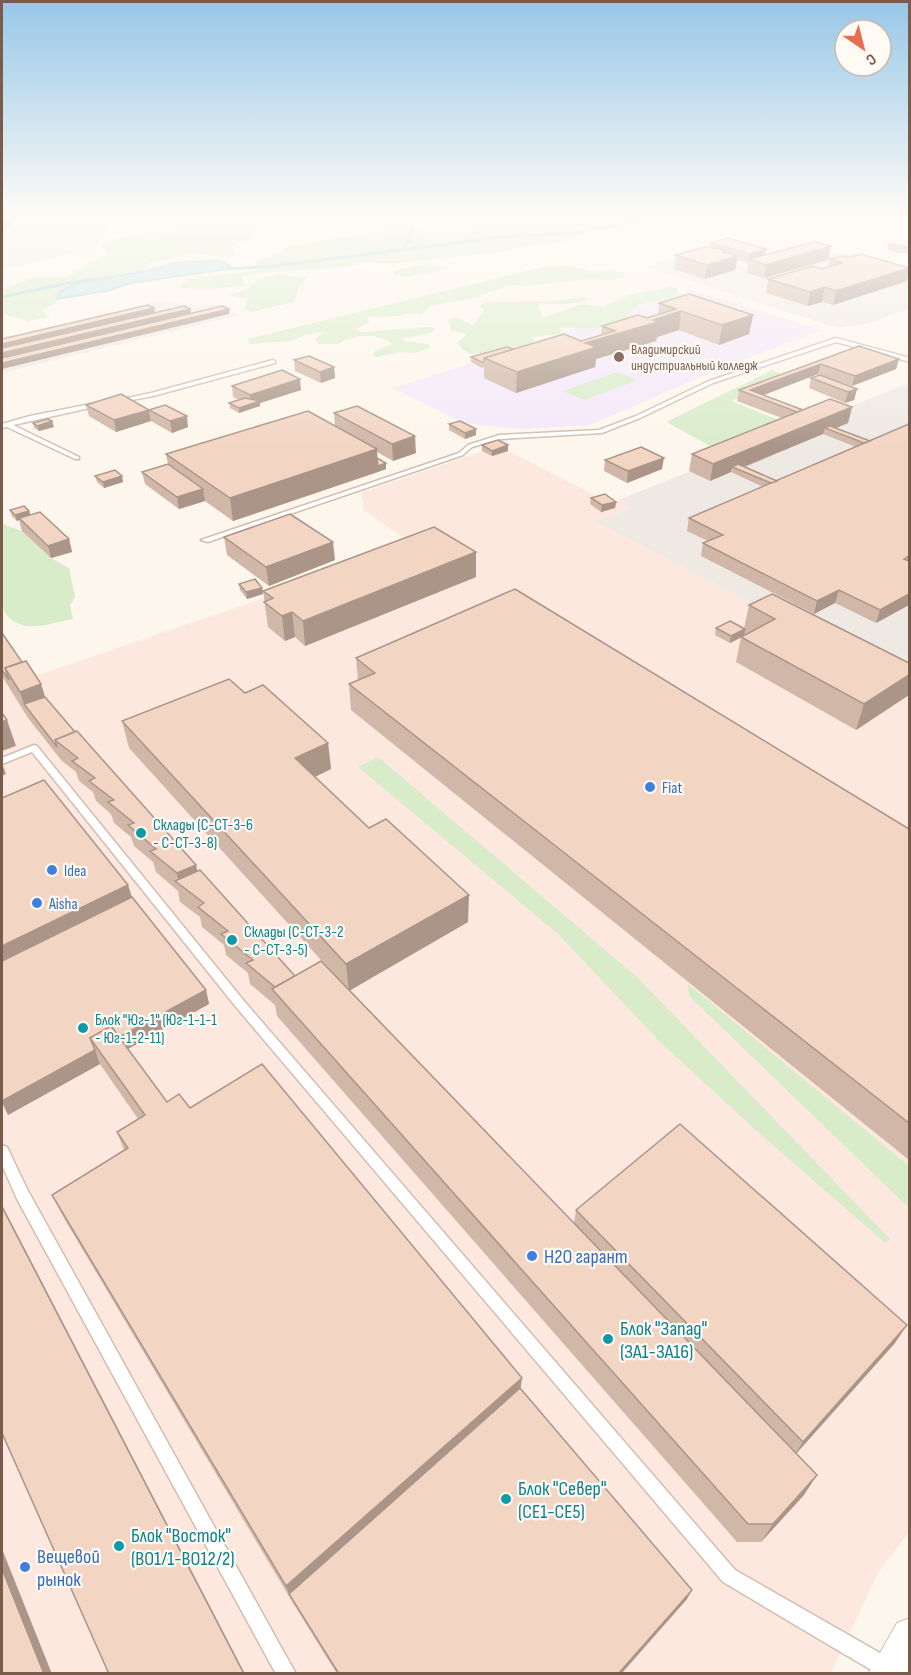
<svg xmlns="http://www.w3.org/2000/svg" width="911" height="1675" viewBox="0 0 911 1675" font-family="'Sofia Sans Condensed',sans-serif">
	<style>
		.commercial { fill: #fde8e0 }
		.industrial { fill: #efe9e4 }
		.education { fill: #f3e8fa }
		.green { fill: #d8ecc9 }
		.water { fill: #bfe3e8; stroke: #a5d3da; stroke-width: 1.5 }
		.lines { fill: none; stroke-linecap: round; stroke-linejoin: round }
		.stream { stroke: #a5d3da; stroke-width: 3 }
		.service-casing { stroke: #d1beb0; stroke-width: 3 }
		.minor-casing { stroke: #d1beb0; stroke-width: 2 }
		.path { stroke: #d9b8a5; stroke-width: 1.5; stroke-dasharray: 1 2; stroke-linecap: butt }
		.service { fill: #fff; fill-rule: evenodd }
		.minor { fill: #fff; fill-rule: evenodd }
		.wall { fill: #d1b7a8; fill-rule: evenodd }
		.shaded-wall { fill: #aa9588 }
		.building { fill: #f3d5c3; stroke: #aa9588; stroke-width: 1.5 }
		.education-dot { fill: #8d6e63; stroke: #fffaf3; stroke-width: 2 }
		.shop-dot { fill: #3f7fe0; stroke: #fffaf3; stroke-width: 2 }
		.culture-dot { fill: #0f9aa8; stroke: #fffaf3; stroke-width: 2 }
		.labels { text-anchor: middle; stroke-width: 4.5; stroke-linejoin: round; paint-order: stroke }
		.far-education-label { font-size: 14px; fill: #785e54; stroke: #fffaf3; text-anchor: start }
		.shop-label { font-size: 16px; fill: #366cbe; stroke: #fffaf3; text-anchor: start }
		.culture-label { font-size: 16px; fill: #0d838f; stroke: #fffaf3; text-anchor: start }
		.near-shop-label { font-size: 20px; fill: #366cbe; stroke: #fffaf3; text-anchor: start }
		.near-culture-label { font-size: 20px; fill: #0d838f; stroke: #fffaf3; text-anchor: start }
	</style>
	<rect width="100%" height="100%" fill="#fdf6ec"/>
	<polygon class="commercial" points="498,446 610,503 621,499 629,509 596,521 823,641 909,659 909,1532 878,1573 831,1673 2,1673 2,640 29,678 294,588 408,541 364,510 361,493"/>
	<g class="industrial">
		<polygon points="2,214 116,214 94,249 2,269"/>
		<polygon points="850,253 909,271 909,309 866,324 838,328 646,267 688,255 707,256 755,270 811,255"/>
		<polygon points="154,302 223,306 239,315 2,373 2,338"/>
		<polygon points="909,383 909,659 824,641 595,521 629,509 621,499"/>
	</g>
	<polygon class="education" points="690,289 820,330 698,378 590,425 520,429 463,423 393,388 507,352"/>
	<g class="green">
		<path d="M 511,215 C 523,215 531,220 542,222 C 575,226 609,214 642,219 L 635,222 L 599,227 L 569,240 L 513,248 L 501,252 L 395,263 L 367,262 L 345,267 L 258,273 L 242,277 L 245,286 L 209,289 L 179,288 L 187,279 L 259,270 L 256,263 L 263,258 L 283,254 L 284,248 L 325,240 L 379,233 L 379,230 L 404,225 L 435,234 L 462,233 L 479,230 L 478,227 L 463,225 Z"/>
		<polygon points="255,217 270,217 252,231 251,239 236,243 231,247 237,256 225,257 191,253 150,263 142,272 79,284 59,292 56,303 41,311 50,317 28,321 2,314 2,289 36,277 67,277 109,254 101,246 109,240"/>
		<polygon points="808,218 873,222 878,225 847,225 825,229 797,222"/>
		<polygon points="427,264 450,268 406,277 394,274 394,271"/>
		<polygon points="567,266 591,271 623,272 625,277 612,280 589,279 525,286 510,285 473,298 431,306 422,314 408,313 398,316 367,317 369,322 356,329 361,332 429,327 436,329 430,333 401,339 403,341 428,344 430,347 416,353 400,352 377,357 373,356 375,351 392,344 387,340 373,336 361,336 345,340 338,344 318,344 315,339 326,331 305,335 291,341 250,344 248,339 543,267"/>
		<path d="M 279,274 L 292,277 L 309,276 L 298,288 L 294,302 L 252,312 L 244,309 L 247,299 L 229,295 L 248,289 C 255,278 267,277 279,274 Z"/>
		<path d="M 671,287 L 677,288 L 677,292 L 673,297 L 640,305 L 628,313 L 627,318 C 617,322 605,328 594,328 C 582,329 572,327 560,328 L 562,334 L 531,337 L 536,341 C 527,346 482,355 473,354 C 466,354 462,348 457,343 L 467,334 L 451,330 L 448,320 L 455,317 L 473,325 L 485,309 L 479,306 L 487,302 L 557,301 L 585,297 L 589,299 C 582,304 550,305 541,303 L 538,306 L 543,318 L 582,304 L 604,307 L 629,295 Z"/>
		<polygon points="772,370 790,377 731,401 791,425 720,451 666,422"/>
		<polygon points="617,372 638,380 584,400 563,391"/>
		<path d="M 2,522 L 5,525 L 22,531 L 51,558 L 69,568 L 75,597 L 70,605 L 73,619 C 60,621 41,628 27,626 C 17,624 9,620 4,611 C 0,595 2,541 2,522 Z"/>
		<polygon points="378,757 637,977 890,1239 885,1243 758,1132 662,1044 559,935 358,767"/>
		<polygon points="688,984 909,1166 909,1208 689,996"/>
	</g>
	<polygon class="water" points="219,260 234,268 132,283 107,291 57,299 59,292 81,281 142,272 173,263"/>
	<g class="lines">
		<g class="stream">
			<polyline points="750,214 780,217 862,214"/>
			<polyline points="404,249 410,237 411,217 408,214"/>
			<polyline points="227,269 275,266 502,237 571,233 654,219 734,214"/>
			<polyline points="2,297 68,283 108,278"/>
		</g>
		<defs>
			<g id="service">
				<polygon points="836,338 910,358 910,362 836,342 713,383 640,418 602,433 500,439 472,447 463,455 208,542 201,540 459,453 468,445 499,435 599,430 636,416 709,381"/>
				<polygon points="273,360 275,361 275,363 153,396 116,403 113,401 151,393"/>
				<polygon points="101,402 103,403 103,405 13,425 79,457 79,459 75,459 7,427 2,428 2,424 30,416"/>
				<polygon points="34,745 37,746 244,1001 735,1570 894,1661 897,1668 894,1674 878,1674 723,1582 236,1007 32,752 2,764 2,758"/>
				<polygon points="2,1145 7,1147 27,1189 296,1674 276,1674 17,1199 2,1165"/>
			</g>
			<polygon id="minor" points="910,1618 909,1674 868,1674 897,1623"/>
		</defs>
		<use href="#service" class="service-casing"/>
		<use href="#minor" class="minor-casing"/>
		<polyline class="path" points="723,308 743,302"/>
		<use href="#service" class="service"/>
		<use href="#minor" class="minor"/>
	</g>
	<g class="wall">
		<polygon points="711,243 765,255 828,260 764,278 747,273 748,263 737,260 735,270 705,279 674,269 675,255 711,247"/>
		<polygon points="888,244 909,247 908,253 897,253 887,249"/>
		<polygon points="830,259 907,281 833,305 822,302 808,306 766,293 768,279 828,267"/>
		<polygon points="659,303 753,315 749,334 719,345 679,330 657,337 656,341 596,359 595,367 516,393 484,378 484,367 482,368 471,362 471,357 513,350 555,337 555,336 581,341 601,335 602,326 647,318 658,315"/>
		<path d="M 859,346 L 899,359 L 896,369 L 852,386 L 827,377 L 857,389 L 854,400 L 845,403 L 809,388 L 811,378 L 819,375 L 818,374 L 764,395 L 803,410 L 852,407 L 848,423 L 837,428 L 870,441 L 909,424 L 909,605 L 876,623 L 835,603 L 814,614 L 701,556 L 703,543 L 708,541 L 687,531 L 689,518 L 763,487 L 731,472 L 710,481 L 689,471 L 692,454 L 782,418 L 737,401 L 739,390 ZM 823,434 L 856,447 L 777,481 L 745,467 Z"/>
		<polygon points="294,360 334,367 335,378 321,383 295,371"/>
		<polygon points="232,386 301,390 260,403 260,406 239,413 230,408 229,403 239,400 233,397"/>
		<polygon points="86,405 151,421 116,432 89,416"/>
		<polygon points="149,410 188,427 172,433 151,421"/>
		<polygon points="334,413 416,453 393,461 377,452 377,458 386,469 233,521 205,501 179,509 145,484 142,472 168,464 166,454 335,426"/>
		<polygon points="33,423 54,427 39,431 34,428"/>
		<polygon points="449,424 476,435 465,439 449,430"/>
		<polygon points="482,445 508,445 508,451 492,456 482,451"/>
		<polygon points="605,460 662,469 627,483 604,471"/>
		<polygon points="95,476 122,476 123,482 104,488 97,482"/>
		<polygon points="591,498 616,502 615,508 601,512 590,504"/>
		<polygon points="10,510 29,511 30,515 69,539 72,552 51,558 22,531 19,520 17,521 12,516"/>
		<polygon points="224,537 335,560 269,586 227,555"/>
		<polygon points="476,552 476,577 305,646 295,637 285,641 268,627 263,591"/>
		<polygon points="239,584 262,588 263,594 247,599 240,590"/>
		<polygon points="749,605 909,663 909,695 856,730 736,662 741,637 730,643 715,635 716,628 744,629"/>
		<polygon points="2,633 22,662 41,684 45,697 75,732 196,865 197,871 295,976 331,971 129,748 122,721 245,693 328,743 331,769 315,777 468,922 350,990 574,1223 576,1210 895,1343 796,1454 804,1495 761,1542 737,1542 277,1016 275,1005 250,984 248,973 226,955 224,945 202,927 200,917 180,902 178,891 156,872 153,862 134,846 131,837 114,823 111,814 96,801 93,792 79,781 76,772 61,760 28,718 2,676"/>
		<polygon points="356,658 909,829 909,1160 351,710 349,684 358,681"/>
		<polygon points="2,798 128,885 132,897 206,990 209,1004 128,1049 167,1102 190,1108 522,1378 520,1388 687,1599 621,1674 337,1674 293,1603 65,1220 52,1195 124,1150 117,1132 138,1119 100,1064 8,1115 2,1103"/>
	</g>
	<g class="shaded-wall">
		<polygon points="5,214 19,214 2,234 2,218"/>
		<polygon points="831,246 828,260 764,278 766,265"/>
		<polygon points="766,249 765,259 749,259 748,263 749,254"/>
		<polygon points="726,251 724,260 738,256 735,270 705,279 707,265 723,252"/>
		<polygon points="909,268 907,281 833,305 836,291"/>
		<polygon points="825,287 822,302 808,306 810,292"/>
		<polygon points="154,308 155,313 2,350 2,344"/>
		<polygon points="190,309 191,314 2,359 2,353"/>
		<polygon points="229,309 229,314 2,369 2,363"/>
		<polygon points="681,311 679,330 657,337 656,341 596,359 595,367 516,393 517,372 585,343"/>
		<polygon points="753,315 749,334 719,345 722,325"/>
		<polygon points="899,359 896,369 852,386 855,376"/>
		<polygon points="821,364 818,374 758,397 750,390"/>
		<polygon points="334,367 335,378 321,383 320,372"/>
		<polygon points="300,379 301,390 260,403 260,406 239,413 239,408 251,403 250,395"/>
		<polygon points="857,389 854,400 845,403 848,392"/>
		<polygon points="852,407 848,423 831,430 825,428 823,434 738,469 732,467 731,472 710,481 713,464"/>
		<polygon points="149,410 151,421 116,432 114,420"/>
		<polygon points="187,416 188,427 172,433 170,421"/>
		<polygon points="52,421 54,427 39,431 37,426"/>
		<polygon points="476,429 476,435 465,439 465,433"/>
		<polygon points="415,436 416,453 393,461 392,444"/>
		<polygon points="508,445 508,451 492,456 492,451"/>
		<polygon points="377,449 378,472 233,521 230,498"/>
		<polygon points="664,458 662,469 627,483 628,471"/>
		<polygon points="386,463 386,469 378,472 378,466"/>
		<polygon points="122,476 123,482 104,488 103,482"/>
		<polygon points="203,489 205,501 179,509 177,497"/>
		<polygon points="616,502 615,508 601,512 602,505"/>
		<polygon points="29,511 31,517 19,518 19,520 17,521 15,515"/>
		<polygon points="69,539 72,552 51,558 48,546"/>
		<polygon points="333,542 335,560 269,586 266,567"/>
		<polygon points="476,552 476,577 305,646 303,621"/>
		<polygon points="262,588 263,594 247,599 246,592"/>
		<polygon points="839,590 835,603 814,614 817,601"/>
		<polygon points="909,594 909,605 876,623 880,610"/>
		<polygon points="292,612 295,637 285,641 282,616"/>
		<polygon points="745,629 744,636 730,643 731,636"/>
		<polygon points="909,675 909,695 856,730 864,704"/>
		<polygon points="41,684 49,710 24,704 20,692"/>
		<polygon points="7,720 16,746 2,751 2,722"/>
		<polygon points="328,743 331,769 298,785 295,758"/>
		<polygon points="2,763 6,774 2,776"/>
		<polygon points="196,865 200,885 179,884 177,873"/>
		<polygon points="128,885 136,912 2,978 2,946"/>
		<polygon points="469,895 468,922 349,991 346,964"/>
		<polygon points="206,990 209,1004 106,1061 98,1049"/>
		<polygon points="95,1050 100,1064 8,1115 2,1101"/>
		<polygon points="2,1205 245,1674 244,1674 2,1207"/>
		<polygon points="907,1325 895,1343 793,1457 803,1442"/>
		<polygon points="522,1378 519,1400 289,1594 286,1586"/>
		<polygon points="817,1475 804,1495 761,1542 773,1524"/>
		<polygon points="2,1549 52,1674 44,1674 2,1569"/>
		<polygon points="692,1590 687,1599 621,1674 618,1674"/>
	</g>
	<g class="building">
		<polygon points="728,238 766,249 749,254 711,243"/>
		<polygon points="814,242 831,246 766,265 749,259"/>
		<polygon points="888,244 909,247 909,248 898,248"/>
		<polygon points="709,246 726,251 723,252 738,256 707,265 675,255"/>
		<polygon points="861,254 909,268 836,291 825,287 810,292 768,279 813,266 822,269 842,263 830,259 843,256 849,257"/>
		<polygon points="689,294 753,315 722,325 681,311 653,320 658,322 585,343 597,347 517,372 484,358 564,334 581,341 615,331 602,326 638,315 647,318 676,309 659,303"/>
		<polygon points="148,305 154,308 2,344 2,339"/>
		<polygon points="184,306 190,309 2,353 2,348"/>
		<polygon points="222,306 229,309 2,363 2,358"/>
		<polygon points="859,346 899,359 855,376 821,364 750,390 803,410 797,412 739,390"/>
		<polygon points="507,347 513,349 484,358 484,362 482,362 471,357"/>
		<polygon points="309,356 334,367 320,372 294,360"/>
		<polygon points="282,370 300,379 250,395 232,386"/>
		<polygon points="820,375 857,389 848,392 811,378"/>
		<polygon points="121,394 149,410 114,420 86,405"/>
		<polygon points="245,398 260,401 239,408 229,403"/>
		<polygon points="830,399 852,407 713,464 692,454"/>
		<polygon points="165,405 187,416 170,421 149,410"/>
		<polygon points="357,406 415,436 392,444 334,413"/>
		<polygon points="308,411 377,449 230,498 166,454"/>
		<polygon points="48,419 52,421 37,426 33,423"/>
		<polygon points="460,421 476,429 465,433 449,424"/>
		<polygon points="909,424 909,556 904,559 909,561 909,594 880,610 839,590 817,601 703,543 723,535 689,518"/>
		<polygon points="830,426 870,441 864,443 825,428"/>
		<polygon points="498,440 508,445 492,451 482,445"/>
		<polygon points="641,447 664,458 628,471 605,460"/>
		<polygon points="377,458 386,463 378,466"/>
		<polygon points="168,464 203,489 177,497 142,472"/>
		<polygon points="738,464 777,481 771,483 732,467"/>
		<polygon points="115,470 122,476 103,482 95,476"/>
		<polygon points="605,494 616,502 602,505 591,498"/>
		<polygon points="24,506 29,511 15,515 10,510"/>
		<polygon points="40,512 69,539 48,546 19,518"/>
		<polygon points="290,514 333,542 266,567 224,537"/>
		<polygon points="434,527 476,552 303,621 292,612 282,616 264,602 273,598 263,591"/>
		<polygon points="255,579 262,588 246,592 239,584"/>
		<polygon points="515,589 909,829 909,1123 349,684 375,673 356,658"/>
		<polygon points="772,594 909,663 909,675 864,704 741,637 775,619 749,605"/>
		<polygon points="730,621 745,629 731,636 716,628"/>
		<polygon points="2,633 22,662 5,668 9,680 2,670"/>
		<polygon points="26,661 41,684 20,692 5,668"/>
		<polygon points="229,679 245,693 263,685 328,743 295,758 369,828 386,819 469,895 346,964 122,721"/>
		<polygon points="45,697 75,732 55,740 57,747 24,704"/>
		<polygon points="2,713 7,720 2,722"/>
		<polygon points="77,731 196,865 177,873 150,851 156,849 128,825 134,823 108,802 114,800 89,781 95,778 72,761 78,758 55,740"/>
		<polygon points="44,780 128,885 2,946 2,798"/>
		<polygon points="200,870 295,976 275,987 246,963 253,960 221,934 228,931 198,907 204,903 175,881"/>
		<polygon points="132,897 206,990 119,1037 111,1026 90,1038 95,1050 2,1101 2,961"/>
		<polygon points="321,961 817,1475 773,1524 748,1524 272,989"/>
		<polygon points="111,1026 167,1102 179,1094 190,1108 262,1064 522,1378 286,1586 52,1195 128,1148 117,1132 145,1115 90,1038"/>
		<polygon points="680,1124 907,1325 803,1442 576,1210"/>
		<polygon points="2,1207 244,1674 109,1674 2,1433"/>
		<polygon points="520,1388 692,1590 618,1674 339,1674 289,1594"/>
		<polygon points="2,1569 44,1674 2,1674"/>
	</g>
	<linearGradient id="sky" x2="0" y2="1"><stop stop-color="#97c7e8"/><stop offset="0.48" stop-color="#fefbf6"/><stop offset="1" stop-color="#fefbf6" stop-opacity="0"/></linearGradient>
	<rect width="911" height="449" fill="url(#sky)"/>
	<circle class="education-dot" cx="619" cy="357" r="6"/>
	<g class="shop-dot">
		<circle cx="650" cy="787" r="6"/>
		<circle cx="52" cy="870" r="6"/>
		<circle cx="37" cy="903" r="6"/>
		<circle cx="532" cy="1256" r="6"/>
		<circle cx="25" cy="1567" r="6"/>
	</g>
	<g class="culture-dot">
		<circle cx="141" cy="833" r="6"/>
		<circle cx="232" cy="940" r="6"/>
		<circle cx="83" cy="1028" r="6"/>
		<circle cx="608" cy="1339" r="6"/>
		<circle cx="506" cy="1499" r="6"/>
		<circle cx="119" cy="1546" r="6"/>
	</g>
	<g class="labels">
		<g class="far-education-label">
			<text x="631" y="354">Владимирский<tspan x="631" dy="16">индустриальный колледж</tspan></text>
		</g>
		<g class="shop-label">
			<text x="662" y="793">Fiat</text>
			<text x="64" y="876">Idea</text>
			<text x="49" y="909">Aisha</text>
		</g>
		<g class="culture-label">
			<text x="153" y="830">Склады (С-СТ-3-6<tspan x="153" dy="18">- С-СТ-3-8)</tspan></text>
			<text x="244" y="937">Склады (С-СТ-3-2<tspan x="244" dy="18">- С-СТ-3-5)</tspan></text>
			<text x="95" y="1025">Блок "Юг-1" (Юг-1-1-1<tspan x="95" dy="18">- Юг-1-2-11)</tspan></text>
		</g>
		<g class="near-shop-label">
			<text x="544" y="1263">H2O гарант</text>
			<text x="37" y="1563">Вещевой<tspan x="37" dy="23">рынок</tspan></text>
		</g>
		<g class="near-culture-label">
			<text x="620" y="1335">Блок "Запад"<tspan x="620" dy="23">(ЗА1-ЗА16)</tspan></text>
			<text x="518" y="1495">Блок "Север"<tspan x="518" dy="23">(СЕ1-СЕ5)</tspan></text>
			<text x="131" y="1542">Блок "Восток"<tspan x="131" dy="23">(ВО1/1-ВО12/2)</tspan></text>
		</g>
	</g>
	<rect width="911" height="1675" fill="none" stroke="#7a5c4d" stroke-width="6"/>
	<g transform="translate(863 48) rotate(145)"><circle r="28" fill="#fffaf3" stroke="#cabbb1" stroke-width="1.5"/>
	<path d="M0-4.5L10 22L0 15L-10 22Z" fill="#e76f51"/>
	<text y="-9" font-size="16" font-weight="bold" text-anchor="middle" fill="#7a5c4d">С</text>
	</g>
</svg>
